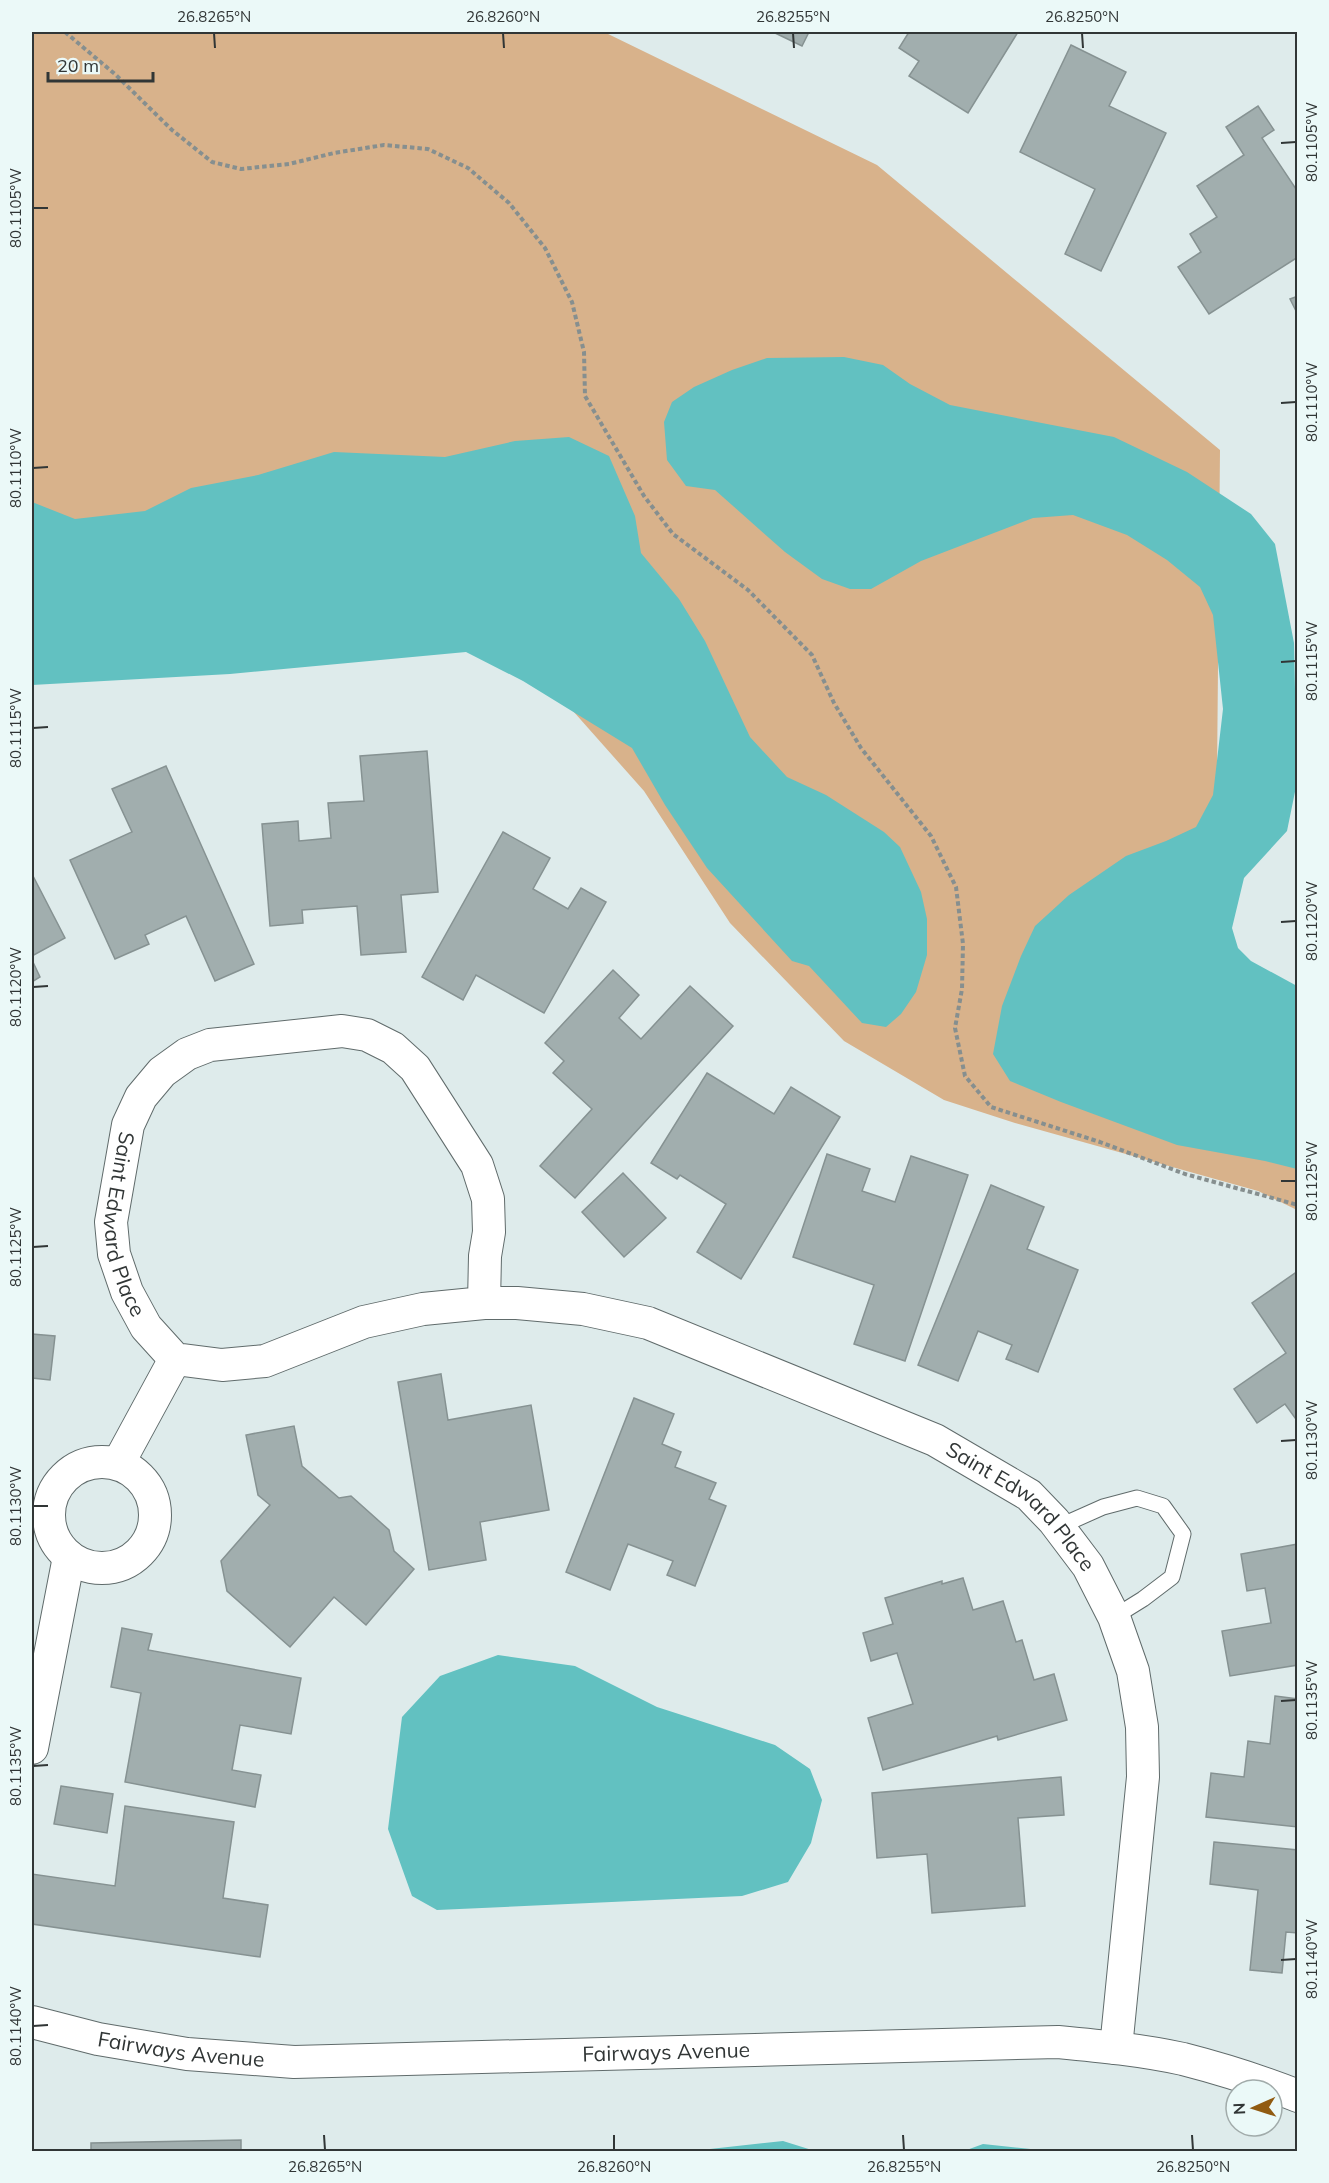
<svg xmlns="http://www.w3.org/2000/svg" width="1329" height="2183" viewBox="0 0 1329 2183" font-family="Mulish,sans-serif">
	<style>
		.green { fill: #d8b28b }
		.water { fill: #62c1c1 }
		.building { fill: #a1aeae; stroke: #869292; stroke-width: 1.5 }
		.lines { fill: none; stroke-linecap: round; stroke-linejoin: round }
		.lane-casing { stroke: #606b6b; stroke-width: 17 }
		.street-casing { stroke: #606b6b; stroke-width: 34 }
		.path { stroke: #868f8f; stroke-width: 4; stroke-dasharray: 4.5 3; stroke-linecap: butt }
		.lane { stroke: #fff; stroke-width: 15 }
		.street { stroke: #fff; stroke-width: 32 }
		.ticks { fill: none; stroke: #313636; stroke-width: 2 }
		.labels { text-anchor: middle; stroke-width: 6; stroke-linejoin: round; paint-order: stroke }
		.street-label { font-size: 21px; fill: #313636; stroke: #ebf9f8 }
		.neatline { fill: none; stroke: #313636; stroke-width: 2 }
		.ticks-label { font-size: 15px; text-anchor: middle; fill: #313636 }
	</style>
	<rect width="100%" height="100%" fill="#deebeb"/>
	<polygon class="green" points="32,32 604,32 877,165 1220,450 1216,885 1212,929 1297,1031 1297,1210 1258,1191 1015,1123 944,1100 844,1041 730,923 644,791 446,568 32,539"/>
	<g class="water">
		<polygon points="844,357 883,365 910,384 950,405 1114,437 1187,472 1251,514 1275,544 1294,643 1297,782 1287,831 1244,878 1232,928 1238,948 1251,961 1297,986 1297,1169 1265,1161 1177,1145 1061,1102 1010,1081 993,1054 1002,1006 1021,956 1035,926 1069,895 1126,856 1166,841 1196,827 1213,795 1223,709 1213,615 1200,587 1167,560 1127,535 1073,515 1033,518 921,561 871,589 850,589 822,579 785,552 715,490 686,486 667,460 664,422 672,402 694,387 732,370 767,358"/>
		<polygon points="569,437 609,456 635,516 641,553 679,599 705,641 750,737 787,777 826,795 884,832 900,847 921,892 927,919 927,955 916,992 901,1014 886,1027 862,1023 809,966 792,961 707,868 665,805 632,748 523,681 466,652 230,674 32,685 32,502 75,519 145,511 191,488 258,475 334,452 445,457 515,441"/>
		<polygon points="498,1655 575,1666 657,1707 775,1745 810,1769 822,1800 811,1843 788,1882 742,1896 437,1910 412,1896 388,1829 402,1717 440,1676"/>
		<polygon points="783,2141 815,2151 692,2151"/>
		<polygon points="983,2144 1050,2151 964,2151"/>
	</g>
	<g class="building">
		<polygon points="773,32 809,32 802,46"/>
		<polygon points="909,32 1018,32 968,113 909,76 919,61 899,48"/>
		<polygon points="1071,45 1126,72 1109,106 1166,133 1101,271 1065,254 1095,189 1020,152"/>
		<polygon points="1258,106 1274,130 1262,138 1298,192 1298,257 1209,314 1178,267 1201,252 1190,234 1217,217 1197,186 1244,155 1226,127"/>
		<polygon points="1298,296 1298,315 1290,299"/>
		<polygon points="427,751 438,892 401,895 406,952 361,955 357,906 302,910 303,923 270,926 262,824 298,821 299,841 331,838 328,803 364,801 360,756"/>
		<polygon points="166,766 254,964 215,981 186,916 145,935 149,944 115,959 70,860 132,832 112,789"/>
		<polygon points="503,832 550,858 533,889 568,909 581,888 606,902 544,1013 476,975 463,1000 422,977"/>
		<polygon points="32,874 65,938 32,956"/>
		<polygon points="32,960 40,977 32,982"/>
		<polygon points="613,970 639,995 619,1018 641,1039 690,986 733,1026 575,1198 540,1166 592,1109 553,1073 564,1061 545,1043"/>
		<polygon points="707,1073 774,1114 791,1087 840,1117 741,1279 697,1252 726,1204 680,1175 677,1179 651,1163"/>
		<polygon points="827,1154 870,1169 862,1191 895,1202 911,1156 968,1175 905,1361 854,1344 874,1285 793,1257"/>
		<polygon points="623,1173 666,1218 624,1257 582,1212"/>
		<polygon points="991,1185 1044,1207 1027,1249 1078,1270 1038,1372 1006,1359 1012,1345 978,1331 958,1381 918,1365"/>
		<polygon points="1298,1271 1298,1422 1285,1404 1257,1423 1234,1389 1286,1353 1252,1303"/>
		<polygon points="32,1334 55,1336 50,1380 32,1378"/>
		<polygon points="441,1374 448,1420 531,1405 549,1510 480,1522 486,1560 429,1570 398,1382"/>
		<polygon points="634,1398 674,1414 662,1444 681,1452 675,1467 716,1483 709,1499 726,1506 695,1586 667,1575 673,1561 628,1544 610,1590 566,1572"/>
		<polygon points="294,1426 302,1466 339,1498 351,1496 389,1530 394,1551 414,1569 366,1625 334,1597 290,1647 227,1591 221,1561 270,1505 258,1495 246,1435"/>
		<polygon points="1298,1544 1298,1665 1230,1676 1222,1631 1271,1623 1265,1588 1247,1591 1241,1554"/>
		<polygon points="963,1578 973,1610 1003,1601 1016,1642 1022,1640 1034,1680 1054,1674 1067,1720 998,1740 997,1736 883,1770 868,1718 913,1704 897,1653 871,1661 863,1633 893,1624 885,1598 942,1581 942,1584"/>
		<polygon points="122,1628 152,1634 148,1650 301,1678 291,1734 240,1725 232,1770 261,1775 255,1807 125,1782 141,1693 111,1687"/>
		<polygon points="1275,1696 1298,1699 1298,1827 1206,1817 1211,1773 1244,1777 1248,1741 1270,1744"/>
		<polygon points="1061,1777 1064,1815 1018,1818 1025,1906 932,1913 927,1854 877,1858 872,1793"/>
		<polygon points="61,1786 113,1794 107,1833 54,1824"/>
		<polygon points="125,1806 234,1822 223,1898 268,1905 260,1957 32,1924 32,1874 115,1886"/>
		<polygon points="1214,1842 1298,1850 1298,1933 1286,1932 1282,1973 1250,1970 1258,1890 1210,1884"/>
		<polygon points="241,2140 241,2152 91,2152 91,2143"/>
	</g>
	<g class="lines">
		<defs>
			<polyline id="lane" points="1058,1527 1103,1507 1137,1498 1163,1506 1183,1534 1172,1577 1143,1599 1114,1617"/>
			<g id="street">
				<path id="s1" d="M 484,1303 L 485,1256 L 489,1232 L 488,1199 L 477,1165 L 415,1068 L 393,1048 L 367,1035 L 342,1031 L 210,1045 L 187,1054 L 162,1072 L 141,1097 L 128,1125 L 111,1222 L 114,1254 L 127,1292 L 146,1327 L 175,1359 L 222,1365 L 265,1361 L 364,1322 L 423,1309 L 484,1303 L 517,1303 L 583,1309 L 648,1323 L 935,1440 L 1029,1495 L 1054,1521 L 1088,1566 L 1114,1617 L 1133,1671 L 1142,1727 L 1143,1777 L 1116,2048"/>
				<circle cx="102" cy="1515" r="53"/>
				<polyline points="118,1464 175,1359"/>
				<polyline points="32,1748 69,1557"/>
				<path id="s2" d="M 32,2022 L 98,2039 L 187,2054 L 294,2062 L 1058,2042 C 1100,2046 1142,2050 1183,2059 C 1222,2069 1260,2081 1298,2096"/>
			</g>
		</defs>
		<use href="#lane" class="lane-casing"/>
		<use href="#street" class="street-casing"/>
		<polyline class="path" points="65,32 116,75 172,130 212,162 241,169 289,164 334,153 384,145 428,149 468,168 509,203 545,248 572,302 584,352 585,396 644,496 673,534 748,590 812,655 834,703 861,748 931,836 956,887 963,944 962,989 955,1028 965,1076 991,1107 1100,1142 1185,1174 1298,1205"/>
		<use href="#lane" class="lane"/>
		<use href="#street" class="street"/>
	</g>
	<path class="ticks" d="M 214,33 L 215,48M 503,33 L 504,48M 793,33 L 794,48M 1082,33 L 1083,48M 1281,143 L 1296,142M 33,208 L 48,208M 1281,403 L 1296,402M 33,468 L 48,467M 1281,662 L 1296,661M 33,728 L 48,727M 1281,922 L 1296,921M 33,987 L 48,986M 1281,1181 L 1296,1181M 33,1247 L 48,1246M 1281,1441 L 1296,1440M 33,1506 L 48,1506M 1281,1701 L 1296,1700M 33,1766 L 48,1765M 1281,1960 L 1296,1959M 33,2026 L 48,2025M 324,2135 L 325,2150M 614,2135 L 614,2150M 903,2135 L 904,2150M 1192,2135 L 1193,2150"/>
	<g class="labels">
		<g class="street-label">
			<text dy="7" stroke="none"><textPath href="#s1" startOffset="693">Saint Edward Place</textPath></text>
			<text dy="7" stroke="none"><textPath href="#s1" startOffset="1749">Saint Edward Place</textPath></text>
			<text dy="7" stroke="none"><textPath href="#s2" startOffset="152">Fairways Avenue</textPath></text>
			<text dy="7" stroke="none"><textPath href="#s2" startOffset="638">Fairways Avenue</textPath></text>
		</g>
	</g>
	<rect width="1329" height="2183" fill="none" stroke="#ebf9f8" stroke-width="66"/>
	<g transform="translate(1254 2108) rotate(267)"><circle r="28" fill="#ebf9f8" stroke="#a1abaa" stroke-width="1.5"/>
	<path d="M0-4.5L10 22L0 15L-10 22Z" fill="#915b11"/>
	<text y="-9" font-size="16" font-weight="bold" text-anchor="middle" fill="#313636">N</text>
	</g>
	<path d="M48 72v9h105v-9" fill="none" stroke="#313636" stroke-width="3"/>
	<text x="57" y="72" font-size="18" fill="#313636" stroke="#ebf9f8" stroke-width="4.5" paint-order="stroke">20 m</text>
	<rect x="33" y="33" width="1263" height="2117" class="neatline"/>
	<g class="ticks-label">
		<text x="214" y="22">26.8265°N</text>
		<text x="503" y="22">26.8260°N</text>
		<text x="793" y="22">26.8255°N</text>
		<text x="1082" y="22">26.8250°N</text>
		<text transform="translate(1312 142) rotate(-90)" y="5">80.1105°W</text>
		<text transform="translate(16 208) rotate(-90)" y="5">80.1105°W</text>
		<text transform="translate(1312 402) rotate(-90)" y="5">80.1110°W</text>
		<text transform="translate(16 468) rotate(-90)" y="5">80.1110°W</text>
		<text transform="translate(1312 661) rotate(-90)" y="5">80.1115°W</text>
		<text transform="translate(16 728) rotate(-90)" y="5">80.1115°W</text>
		<text transform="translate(1312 921) rotate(-90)" y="5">80.1120°W</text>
		<text transform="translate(16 987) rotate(-90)" y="5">80.1120°W</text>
		<text transform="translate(1312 1181) rotate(-90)" y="5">80.1125°W</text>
		<text transform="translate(16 1247) rotate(-90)" y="5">80.1125°W</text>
		<text transform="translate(1312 1440) rotate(-90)" y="5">80.1130°W</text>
		<text transform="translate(16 1506) rotate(-90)" y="5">80.1130°W</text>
		<text transform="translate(1312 1700) rotate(-90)" y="5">80.1135°W</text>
		<text transform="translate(16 1766) rotate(-90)" y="5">80.1135°W</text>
		<text transform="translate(1312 1959) rotate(-90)" y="5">80.1140°W</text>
		<text transform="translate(16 2026) rotate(-90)" y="5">80.1140°W</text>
		<text x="325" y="2172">26.8265°N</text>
		<text x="614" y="2172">26.8260°N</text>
		<text x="904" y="2172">26.8255°N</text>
		<text x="1193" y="2172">26.8250°N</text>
	</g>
</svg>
